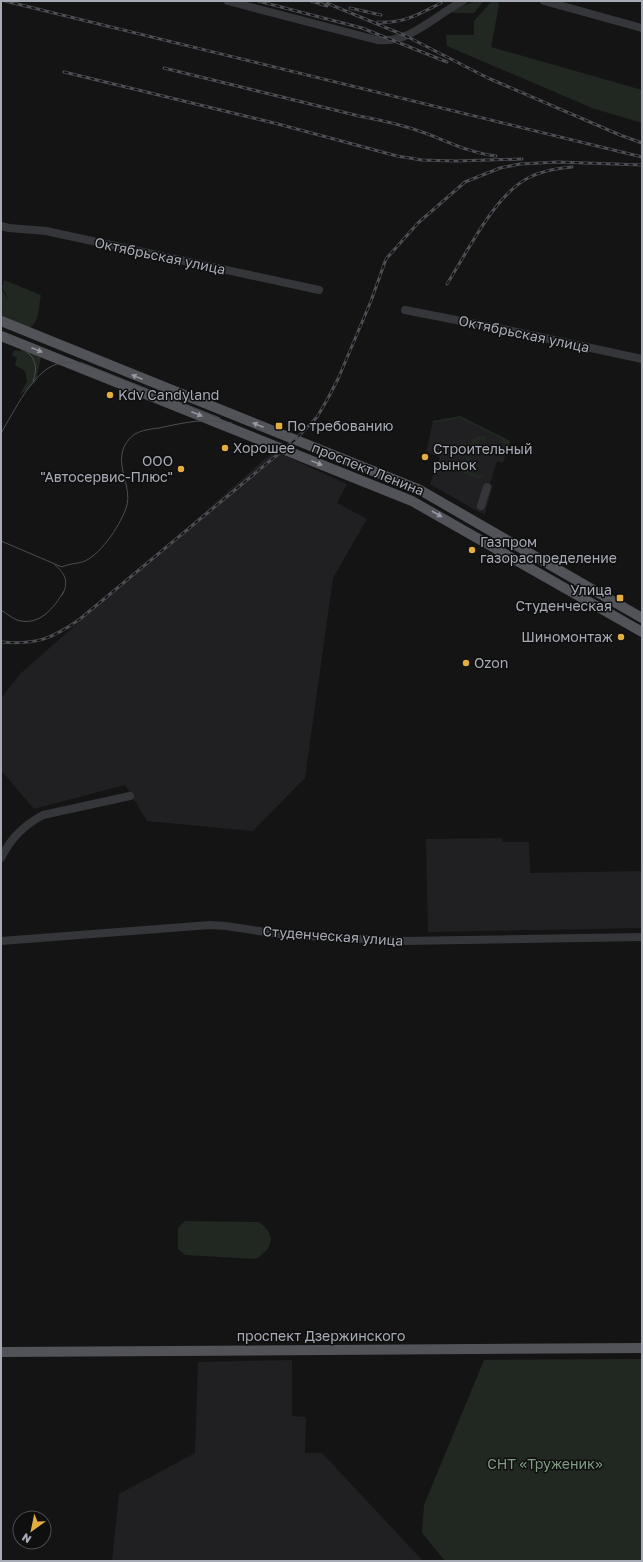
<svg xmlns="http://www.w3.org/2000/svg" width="643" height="1562" viewBox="0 0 643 1562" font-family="'Golos Text',sans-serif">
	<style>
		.built { fill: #202022 }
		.green { fill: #202821 }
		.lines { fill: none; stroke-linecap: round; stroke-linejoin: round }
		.minor { stroke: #35363a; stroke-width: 8 }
		.major { stroke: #515359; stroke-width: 10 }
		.tram { stroke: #4c4e53; stroke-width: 1 }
		.rail-casing { stroke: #4c4e53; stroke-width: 3 }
		.rail { stroke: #0f0f10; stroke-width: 1.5; stroke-dasharray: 4.5; stroke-linecap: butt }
		.oneway { fill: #9699a3 }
		.poi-dot { fill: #e3ae3f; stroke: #0f0f10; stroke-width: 1.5 }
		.labels { text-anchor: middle; stroke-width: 3; stroke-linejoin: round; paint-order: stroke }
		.street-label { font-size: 14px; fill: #a7abb5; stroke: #0f0f10 }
		.poi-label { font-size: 14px; fill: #a7abb5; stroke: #0f0f10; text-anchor: start }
		.park-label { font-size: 14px; fill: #7f9e82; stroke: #0f0f10 }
	</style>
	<rect width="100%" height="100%" fill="#141415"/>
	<g class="built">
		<polygon points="460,416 510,441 503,463 497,461 490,484 493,485 485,514 479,512 430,484 440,457 426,452 433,421"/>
		<polygon points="274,451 347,484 337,503 367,519 333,578 305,778 253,831 147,821 125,785 34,809 1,770 1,698 21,673"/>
		<polygon points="502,838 503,842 529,842 530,873 642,871 642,928 428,932 426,839"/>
		<polygon points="292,1360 292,1416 306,1417 305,1453 322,1453 423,1561 112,1561 119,1494 195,1453 198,1362"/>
	</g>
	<g class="green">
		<polygon points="476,1 484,1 474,13 454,13 452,12 452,10"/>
		<polygon points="492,1 497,1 499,5 491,47 642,90 642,123 592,108 447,46 446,35 474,35 474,21"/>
		<path d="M 4,280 L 41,295 C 38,307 41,319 30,328 L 1,317 L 1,289 L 10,301 L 2,288 Z"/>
		<polygon points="25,348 41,356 36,382 19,396 27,382 25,371 15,365 17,358 12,355 14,350 20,351"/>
		<polygon points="460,416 510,441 509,445 501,442 502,439 459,418 432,423 433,421"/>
		<polygon points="479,436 486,437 485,441 480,439 475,454 468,452 472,439"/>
		<polygon points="467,455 472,457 468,471 480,475 481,474 485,475 483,478 479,479 463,473"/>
		<path d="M 185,1221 L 259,1222 C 277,1235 273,1248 256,1259 L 185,1255 L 178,1249 L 178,1228 Z"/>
		<polygon points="642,1359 642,1561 445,1561 422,1533 424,1505 484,1360"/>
	</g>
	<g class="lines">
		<g class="minor">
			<path d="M 228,1 L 377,40 C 410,44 435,15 463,1"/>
			<polyline points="544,1 642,28"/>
			<polyline points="1,226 9,228 46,231 319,290"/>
			<polyline points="405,310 507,330 642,359"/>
			<polyline points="481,506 487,487"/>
			<path d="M 1,858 C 11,838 23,826 43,815 L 130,796"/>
			<polyline points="1,941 210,925 226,926 286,935 403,941 642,937"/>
		</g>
		<g class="major">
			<polyline points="1,321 420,490 642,618"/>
			<polyline points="1,336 412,501 642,632"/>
			<polyline points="1,1352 642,1348"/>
		</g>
		<g class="tram">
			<path d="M 7,333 L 32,357 C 37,366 36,372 33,381"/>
			<path d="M 1,433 C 14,412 32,372 57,364 C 65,362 73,363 82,363 L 220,418"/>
			<path d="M 1,541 L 62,567 C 70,563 78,564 85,561 C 102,553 122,523 127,505 C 131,488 119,471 122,454 C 123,446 129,438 135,434 C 142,430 151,429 159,428 C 187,422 203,418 232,423"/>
			<path d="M 55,565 C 66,574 69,583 62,595"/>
			<path d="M 1,610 C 6,613 12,618 17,620 C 39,627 54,608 64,591"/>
		</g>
		<defs>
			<g id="rail">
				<polyline points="5,1 642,157"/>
				<polyline points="258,1 362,28 447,62"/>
				<polyline points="311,1 327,6"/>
				<polyline points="322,1 406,36 488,78 620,135 642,143"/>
				<polyline points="350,8 381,15"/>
				<path d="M 378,22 C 404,24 419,14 441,3"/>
				<path d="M 164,68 L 359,116 C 381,120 403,125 425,133 C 449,142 470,153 496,156"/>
				<polyline points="64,72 278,124 397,156 422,160 456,161 522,159"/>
				<path d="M 447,284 C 468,251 494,196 528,178 C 541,171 558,168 572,167"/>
				<path d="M 1,642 C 36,645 52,639 80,619 L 295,440 L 317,417 L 327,400 L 338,379 L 371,301 L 386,259 L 418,223 L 465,182 L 500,168 L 520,164 L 558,162 L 642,165"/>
			</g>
		</defs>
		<use href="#rail" class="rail-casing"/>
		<use href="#rail" class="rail"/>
	</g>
	<defs><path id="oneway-solid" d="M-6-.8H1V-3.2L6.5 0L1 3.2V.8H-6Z"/></defs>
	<g class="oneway">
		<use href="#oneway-solid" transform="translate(37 350) rotate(22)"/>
		<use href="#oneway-solid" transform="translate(137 377) rotate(-158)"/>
		<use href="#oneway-solid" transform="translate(197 414) rotate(22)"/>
		<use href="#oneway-solid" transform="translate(258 425) rotate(-158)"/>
		<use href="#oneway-solid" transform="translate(317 463) rotate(22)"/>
		<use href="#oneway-solid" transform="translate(437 514) rotate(30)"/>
	</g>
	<g class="poi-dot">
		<circle cx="110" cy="395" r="4"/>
		<rect x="275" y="422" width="8" height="8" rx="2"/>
		<circle cx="225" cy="448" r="4"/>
		<circle cx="425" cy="457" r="4"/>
		<circle cx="181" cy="469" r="4"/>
		<circle cx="472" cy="550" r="4"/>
		<rect x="616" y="594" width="8" height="8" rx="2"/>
		<circle cx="621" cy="637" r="4"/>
		<circle cx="466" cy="663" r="4"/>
	</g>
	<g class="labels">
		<g class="street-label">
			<text transform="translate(160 256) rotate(12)" y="5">Октябрьская улица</text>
			<text transform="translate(524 334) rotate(12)" y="5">Октябрьская улица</text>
			<text transform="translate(368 469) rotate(22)" y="5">проспект Ленина</text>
			<text transform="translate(333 936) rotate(4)" y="5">Студенческая улица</text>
			<text x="321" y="1341">проспект Дзержинского</text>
		</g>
		<g class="poi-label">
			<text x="118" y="400">Kdv Candyland</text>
			<text x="287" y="431">По требованию</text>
			<text x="233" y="453">Хорошее</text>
			<text x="433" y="454">Строительный<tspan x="433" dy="16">рынок</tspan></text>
			<text x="173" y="466" text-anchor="end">ООО<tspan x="173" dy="16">"Автосервис-Плюс"</tspan></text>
			<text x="480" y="547">Газпром<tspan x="480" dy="16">газораспределение</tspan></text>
			<text x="612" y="595" text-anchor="end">Улица<tspan x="612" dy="16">Студенческая</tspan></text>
			<text x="613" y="642" text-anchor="end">Шиномонтаж</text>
			<text x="474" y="668">Ozon</text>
		</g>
		<g class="park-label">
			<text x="545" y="1469">СНТ «Труженик»</text>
		</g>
	</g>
	<rect width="643" height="1562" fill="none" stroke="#a7abb5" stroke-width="4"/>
	<g transform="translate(32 1530) rotate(213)"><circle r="19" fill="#0f0f10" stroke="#4c4d52"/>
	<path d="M0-3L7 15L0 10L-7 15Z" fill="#e3ae3f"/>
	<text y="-6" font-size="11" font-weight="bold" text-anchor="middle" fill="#a7abb5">N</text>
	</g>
</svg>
